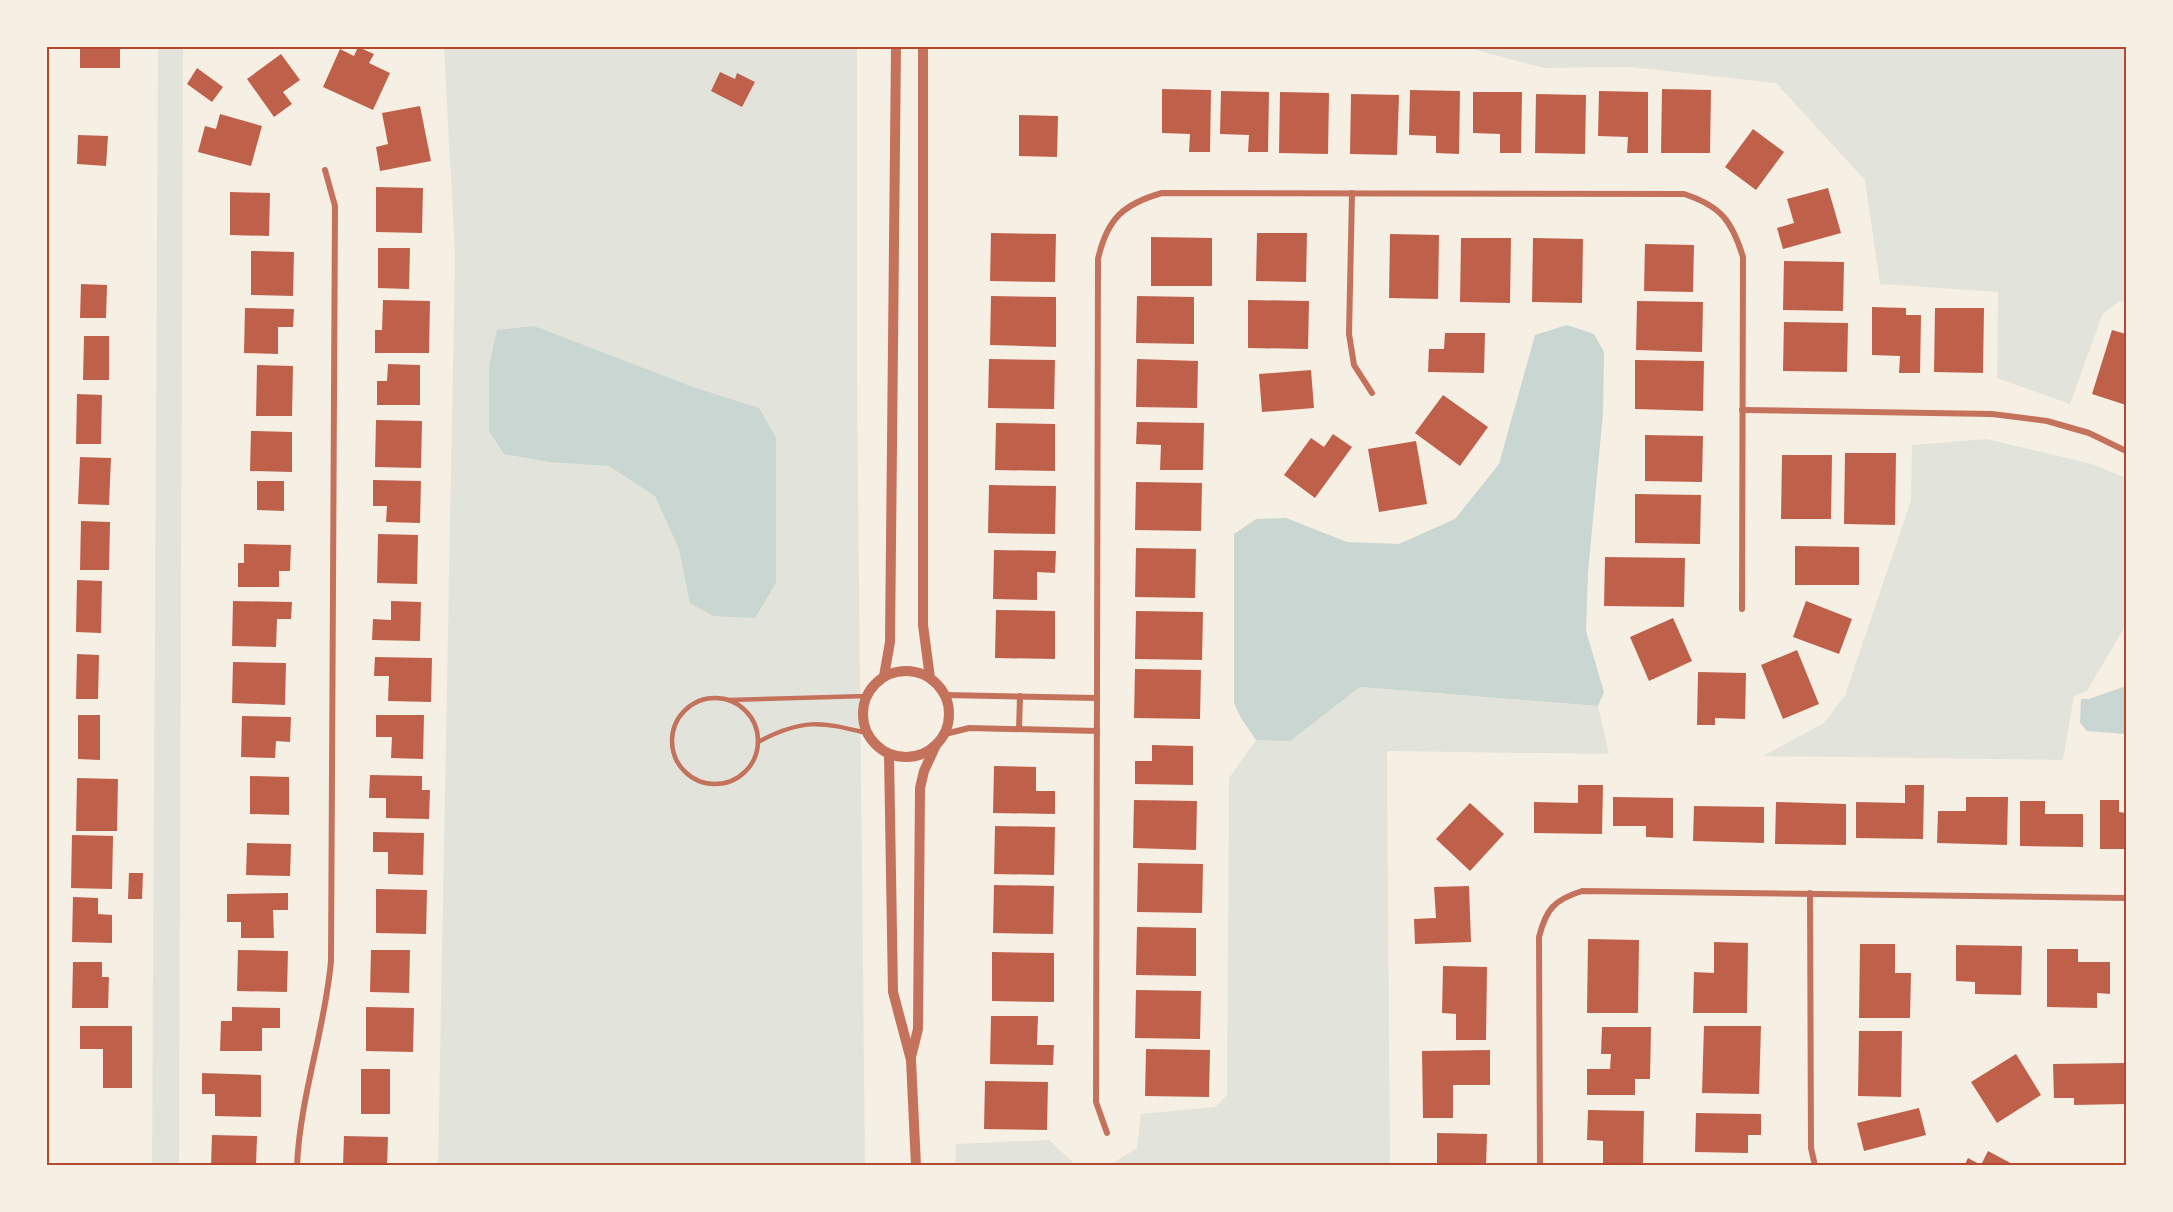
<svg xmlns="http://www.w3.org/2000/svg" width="2173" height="1212" viewBox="0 0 2173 1212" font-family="'DM Sans',sans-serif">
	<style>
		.green { fill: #e2e4dc }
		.water { fill: #c9d6d2 }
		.building { fill: #bf614a }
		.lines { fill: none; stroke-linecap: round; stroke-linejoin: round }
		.service { stroke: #c5725c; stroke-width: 4.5 }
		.minor { stroke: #c5725c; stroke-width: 6 }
		.tertiary { stroke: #c5725c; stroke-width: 10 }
		.neatline { fill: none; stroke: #b5482f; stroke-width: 2 }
	</style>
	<rect width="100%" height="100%" fill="#f6efe4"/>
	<g class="green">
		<polygon points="183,46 179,1165 152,1166 158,47"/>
		<polygon points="444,47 857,47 857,382 865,1165 438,1166 455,255"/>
		<polygon points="1476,47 2126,47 2126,304 2120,301 2103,313 2070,404 1997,378 1998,292 1880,284 1865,180 1776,83 1630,67 1544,68 1476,50"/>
		<polygon points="1987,439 2092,464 2126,478 2126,625 2087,691 2074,696 2063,760 1763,756 1824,723 1845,695 1911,501 1912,445"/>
		<polygon points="1360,687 1598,706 1609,754 1387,751 1390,1165 1108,1166 1137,1148 1141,1114 1215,1107 1227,1095 1229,778 1256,740 1290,740"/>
		<polygon points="1049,1140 1075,1164 1107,1165 955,1165 956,1144"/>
	</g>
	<g class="water">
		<polygon points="1567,325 1594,334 1604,352 1603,413 1588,572 1586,631 1604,692 1598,706 1360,687 1290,741 1256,740 1241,718 1234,703 1234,534 1256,519 1286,518 1347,542 1399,544 1455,519 1499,464 1535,335"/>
		<polygon points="534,326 693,387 759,408 776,438 776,583 755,618 713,616 690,603 679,549 655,496 609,466 550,462 504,454 489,431 489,366 497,330"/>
		<polygon points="2126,686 2126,734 2087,731 2080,723 2081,699 2089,699"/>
	</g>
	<g class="building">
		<rect x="80" y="46" width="40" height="22"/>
		<polygon points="358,47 374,54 369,63 390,73 373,110 323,87 340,49 354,56"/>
		<polygon points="281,54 300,80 283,92 292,104 274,117 247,79"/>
		<polygon points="197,68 223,87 212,102 187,84"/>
		<polygon points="720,72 735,79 737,73 755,82 742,107 711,91"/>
		<polygon points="1162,89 1211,90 1210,152 1189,152 1190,134 1162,133"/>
		<polygon points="1662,89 1711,90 1710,153 1661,153"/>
		<polygon points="1410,90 1460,91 1459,154 1436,153 1436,136 1409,135"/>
		<polygon points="1221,91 1269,92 1268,152 1248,152 1249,135 1220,134"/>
		<polygon points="1599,91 1648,92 1648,153 1627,153 1628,137 1598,136"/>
		<polygon points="1280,92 1329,93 1328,154 1279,153"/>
		<polygon points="1473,92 1522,92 1521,153 1500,153 1500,134 1473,133"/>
		<polygon points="1351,94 1399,95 1397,155 1350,154"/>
		<polygon points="1536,94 1586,95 1585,154 1535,153"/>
		<polygon points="420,106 431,161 380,171 376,147 388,144 382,113"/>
		<polygon points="220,114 262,126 251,166 198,152 205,126 216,129"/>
		<polygon points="1019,115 1058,116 1057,157 1019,156"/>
		<polygon points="1753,129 1784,152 1756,190 1725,167"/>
		<polygon points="78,135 108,136 106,166 77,164"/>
		<polygon points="376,187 423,188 422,233 376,232"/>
		<polygon points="1828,188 1841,233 1783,249 1777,228 1794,223 1787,199"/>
		<polygon points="230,192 270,193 269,236 230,235"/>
		<polygon points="991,233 1056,234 1055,282 990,281"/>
		<polygon points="1257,233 1307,233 1306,282 1256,281"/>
		<polygon points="1390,234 1439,235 1438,299 1389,298"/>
		<polygon points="1151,237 1212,238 1212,286 1151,286"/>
		<polygon points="1461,238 1511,238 1510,303 1460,302"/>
		<polygon points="1533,238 1583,239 1582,303 1532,302"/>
		<polygon points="1645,244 1694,245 1693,292 1644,291"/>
		<polygon points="378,248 410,248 409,289 378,288"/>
		<polygon points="251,251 294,252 293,296 251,295"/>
		<polygon points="1784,261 1844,262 1843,311 1783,310"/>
		<polygon points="81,284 107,285 106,318 80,318"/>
		<polygon points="991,296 1056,297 1056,347 990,345"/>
		<polygon points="1137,296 1194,297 1194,344 1136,343"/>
		<polygon points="383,300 430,301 429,353 375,353 375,330 382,330"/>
		<polygon points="1248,300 1309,301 1308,349 1248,348"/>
		<polygon points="1637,301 1703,302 1702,352 1636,350"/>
		<polygon points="1872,307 1906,308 1906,315 1921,315 1920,373 1899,373 1900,356 1872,355"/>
		<polygon points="245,308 294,309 293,327 278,327 278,354 244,353"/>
		<polygon points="1935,308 1984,308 1983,373 1934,372"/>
		<polygon points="1784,322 1848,323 1847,372 1783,371"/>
		<polygon points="2112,330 2126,334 2126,405 2092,394"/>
		<polygon points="1445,333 1485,333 1484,373 1428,372 1429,349 1444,349"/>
		<polygon points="84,336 109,336 109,380 83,380"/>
		<polygon points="989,359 1055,360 1054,409 988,408"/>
		<polygon points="1137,359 1198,361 1197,408 1136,407"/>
		<polygon points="1635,360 1704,361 1703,411 1635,409"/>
		<polygon points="388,364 420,365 420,405 377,405 377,381 387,381"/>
		<polygon points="257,365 293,366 292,416 256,416"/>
		<polygon points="1311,370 1314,408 1262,412 1259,374"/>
		<polygon points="77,394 102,395 101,444 76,444"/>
		<polygon points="1443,395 1488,427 1460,466 1415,433"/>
		<polygon points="376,420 422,421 421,468 375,467"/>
		<polygon points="1137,422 1204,423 1203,470 1160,470 1161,445 1136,444"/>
		<polygon points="996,423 1055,424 1055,471 995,470"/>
		<polygon points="251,431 292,432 292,472 250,471"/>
		<polygon points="1333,434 1352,447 1315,498 1284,475 1311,438 1324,447"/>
		<polygon points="1645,435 1703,436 1702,482 1645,481"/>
		<polygon points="1416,441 1427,504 1379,512 1368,449"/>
		<polygon points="1845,453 1896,453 1895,525 1844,524"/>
		<polygon points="1782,455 1832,455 1831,519 1781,519"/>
		<polygon points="80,457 111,458 109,505 78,504"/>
		<polygon points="373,480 421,481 420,523 386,522 387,506 373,506"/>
		<polygon points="257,481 284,481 284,511 257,510"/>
		<polygon points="1136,482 1202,483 1201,531 1135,530"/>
		<polygon points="989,485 1056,486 1055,534 988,533"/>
		<polygon points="1635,494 1701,495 1700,544 1635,543"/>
		<polygon points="81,521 110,522 109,570 80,570"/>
		<polygon points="378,534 418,535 417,584 377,583"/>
		<polygon points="244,544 291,545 290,571 279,571 279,587 238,587 238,563 244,563"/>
		<polygon points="1795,546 1859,547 1859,585 1795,585"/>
		<polygon points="1136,548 1196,549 1195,598 1135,597"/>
		<polygon points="994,550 1056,551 1055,573 1037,572 1037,600 993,599"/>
		<polygon points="1605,557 1685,558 1684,607 1604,606"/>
		<polygon points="77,580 102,581 101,633 76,632"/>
		<polygon points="233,601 292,602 291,619 277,619 276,647 232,646"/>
		<polygon points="391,601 421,602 420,641 372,640 373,619 391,620"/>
		<polygon points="1806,601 1852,619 1839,654 1793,637"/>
		<polygon points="996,610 1055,611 1055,659 995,658"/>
		<polygon points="1136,611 1203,612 1202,660 1135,659"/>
		<polygon points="1673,618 1692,661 1649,681 1630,637"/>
		<polygon points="1797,650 1819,704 1783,719 1761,665"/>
		<polygon points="77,654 99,655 98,699 76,699"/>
		<polygon points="375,657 432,658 431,702 388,701 389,676 374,676"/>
		<polygon points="233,662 286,663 285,705 232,703"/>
		<polygon points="1135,669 1201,670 1200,719 1134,718"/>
		<polygon points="1698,672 1746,673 1745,719 1715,718 1715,725 1697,725"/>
		<polygon points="78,715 100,715 100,760 78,759"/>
		<polygon points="376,715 424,715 423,759 391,758 392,737 376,737"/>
		<polygon points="242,716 291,717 290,742 276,741 275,758 241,757"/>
		<polygon points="1152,745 1193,746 1193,785 1135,784 1135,761 1152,761"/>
		<polygon points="994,766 1036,767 1036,791 1055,791 1055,814 993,813"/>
		<polygon points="370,775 422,776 422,790 430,790 429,819 386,818 386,798 369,798"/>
		<polygon points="250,776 289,777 289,815 250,814"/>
		<polygon points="77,778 118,779 117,831 76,831"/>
		<polygon points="1578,785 1603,785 1602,834 1534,833 1534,802 1578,803"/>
		<polygon points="1905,785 1924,785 1923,839 1856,838 1856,802 1905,803"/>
		<polygon points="1613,797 1673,798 1673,838 1646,837 1646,826 1613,826"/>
		<polygon points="1966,797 2008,797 2007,845 1937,843 1938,811 1966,811"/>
		<polygon points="1134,800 1197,801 1196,850 1133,848"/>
		<polygon points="2100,800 2119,800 2119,812 2126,813 2126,849 2100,849"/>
		<polygon points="2020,801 2045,801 2045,814 2083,814 2083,847 2020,846"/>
		<polygon points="1776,802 1846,804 1846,845 1775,844"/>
		<polygon points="1470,803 1504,834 1470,871 1436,839"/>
		<polygon points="1694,806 1764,807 1764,843 1693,841"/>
		<polygon points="995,826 1055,827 1054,875 994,874"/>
		<polygon points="373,832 424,833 423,875 388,874 388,852 373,852"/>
		<polygon points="72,835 113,836 112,889 71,888"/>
		<polygon points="247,843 291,844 290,876 246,875"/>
		<polygon points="1138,863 1203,864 1202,913 1137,912"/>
		<polygon points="129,873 143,873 142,899 128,899"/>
		<polygon points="994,885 1054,886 1053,934 993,933"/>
		<polygon points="1469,886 1471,942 1415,944 1414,919 1436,918 1434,887"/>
		<polygon points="376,889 427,890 426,934 376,933"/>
		<polygon points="288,893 288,910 273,910 274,938 241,938 241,922 227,922 227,894"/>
		<polygon points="73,897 98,898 98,914 112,915 112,943 72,942"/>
		<polygon points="1137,927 1196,928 1196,976 1136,975"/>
		<polygon points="1588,939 1639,940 1638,1013 1587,1013"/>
		<polygon points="1714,942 1748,943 1747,1013 1693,1013 1694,972 1714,973"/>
		<polygon points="1860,944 1895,944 1895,973 1911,973 1910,1018 1859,1018"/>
		<polygon points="1956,945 2022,946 2021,995 1975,994 1975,982 1956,981"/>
		<polygon points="2047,949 2078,949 2078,962 2110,962 2110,994 2097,993 2097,1008 2047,1007"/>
		<polygon points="238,950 288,951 287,992 237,991"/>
		<polygon points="371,950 410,950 409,993 370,992"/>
		<polygon points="992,952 1054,953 1054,1002 992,1001"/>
		<polygon points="73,962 102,962 102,977 109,977 108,1008 72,1008"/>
		<polygon points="1443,966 1487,967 1486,1040 1456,1040 1456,1014 1442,1013"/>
		<polygon points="1136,990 1201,991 1200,1039 1135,1038"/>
		<polygon points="232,1007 280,1008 280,1028 262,1028 262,1051 220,1051 221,1021 232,1021"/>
		<polygon points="366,1007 414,1008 413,1052 366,1051"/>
		<polygon points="991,1016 1038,1016 1037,1045 1054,1045 1053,1065 990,1064"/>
		<polygon points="80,1026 132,1026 132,1088 103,1088 103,1049 80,1049"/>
		<polygon points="1704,1026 1761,1026 1759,1094 1702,1093"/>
		<polygon points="1602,1027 1651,1027 1650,1079 1635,1079 1635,1095 1587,1095 1587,1069 1610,1069 1611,1054 1601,1054"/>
		<polygon points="1859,1031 1902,1031 1901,1097 1858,1096"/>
		<polygon points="1146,1049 1210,1050 1209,1097 1145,1096"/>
		<polygon points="1490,1050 1490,1085 1453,1085 1453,1118 1423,1118 1422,1051"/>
		<polygon points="2016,1054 2041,1095 1997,1123 1971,1082"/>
		<polygon points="2126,1063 2126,1104 2074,1105 2074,1098 2054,1098 2053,1064"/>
		<rect x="361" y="1069" width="29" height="45"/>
		<polygon points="202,1073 261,1075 261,1117 215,1116 215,1094 202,1094"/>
		<polygon points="985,1081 1048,1082 1047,1130 984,1129"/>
		<polygon points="1919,1108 1926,1135 1864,1151 1857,1123"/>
		<polygon points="1588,1110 1644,1111 1643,1166 1603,1166 1603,1141 1587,1140"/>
		<polygon points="1696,1113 1761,1114 1761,1135 1748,1135 1748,1153 1695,1152"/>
		<polygon points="1437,1133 1487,1134 1486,1166 1437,1166"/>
		<polygon points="212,1135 257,1136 256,1166 211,1166"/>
		<polygon points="344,1136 388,1137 387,1166 343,1166"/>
		<polygon points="1988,1151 2016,1166 1964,1166 1968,1158 1981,1165"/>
	</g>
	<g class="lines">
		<g class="service">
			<circle cx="715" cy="741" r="43"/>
			<polyline points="729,700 867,696"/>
			<path d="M 758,742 C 801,719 820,721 866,733"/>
		</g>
		<g class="minor">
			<polyline points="1352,193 1349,334 1354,365 1372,393"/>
			<polyline points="1742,410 1992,414 2047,421 2089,433 2126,451"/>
			<polyline points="945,695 1097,698"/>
			<polyline points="1019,729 1020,696"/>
			<polyline points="945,734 969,728 1097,731"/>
			<polyline points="1810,893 1811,1148 1815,1166"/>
			<path d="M 1107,1133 L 1096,1102 L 1098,259 C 1107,219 1123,204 1162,193 L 1684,194 C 1721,206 1732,221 1743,257 L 1742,609"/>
			<path d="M 297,1166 C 300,1096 325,1030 331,961 L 335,206 L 325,170"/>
			<path d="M 1540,1166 L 1539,937 C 1546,909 1554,900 1582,891 L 2126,898"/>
		</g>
		<g class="tertiary">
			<polyline points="923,46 923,625 930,678"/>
			<circle cx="906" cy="714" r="43"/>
			<polyline points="884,676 890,642 896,46"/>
			<polyline points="889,754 893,992 911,1060 916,1166"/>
			<polyline points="911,1057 918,1029 920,788 924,771 936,745"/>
		</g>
	</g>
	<rect width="2173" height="1212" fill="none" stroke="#f6efe4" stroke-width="96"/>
	<rect x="48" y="48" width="2077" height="1116" class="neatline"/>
</svg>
